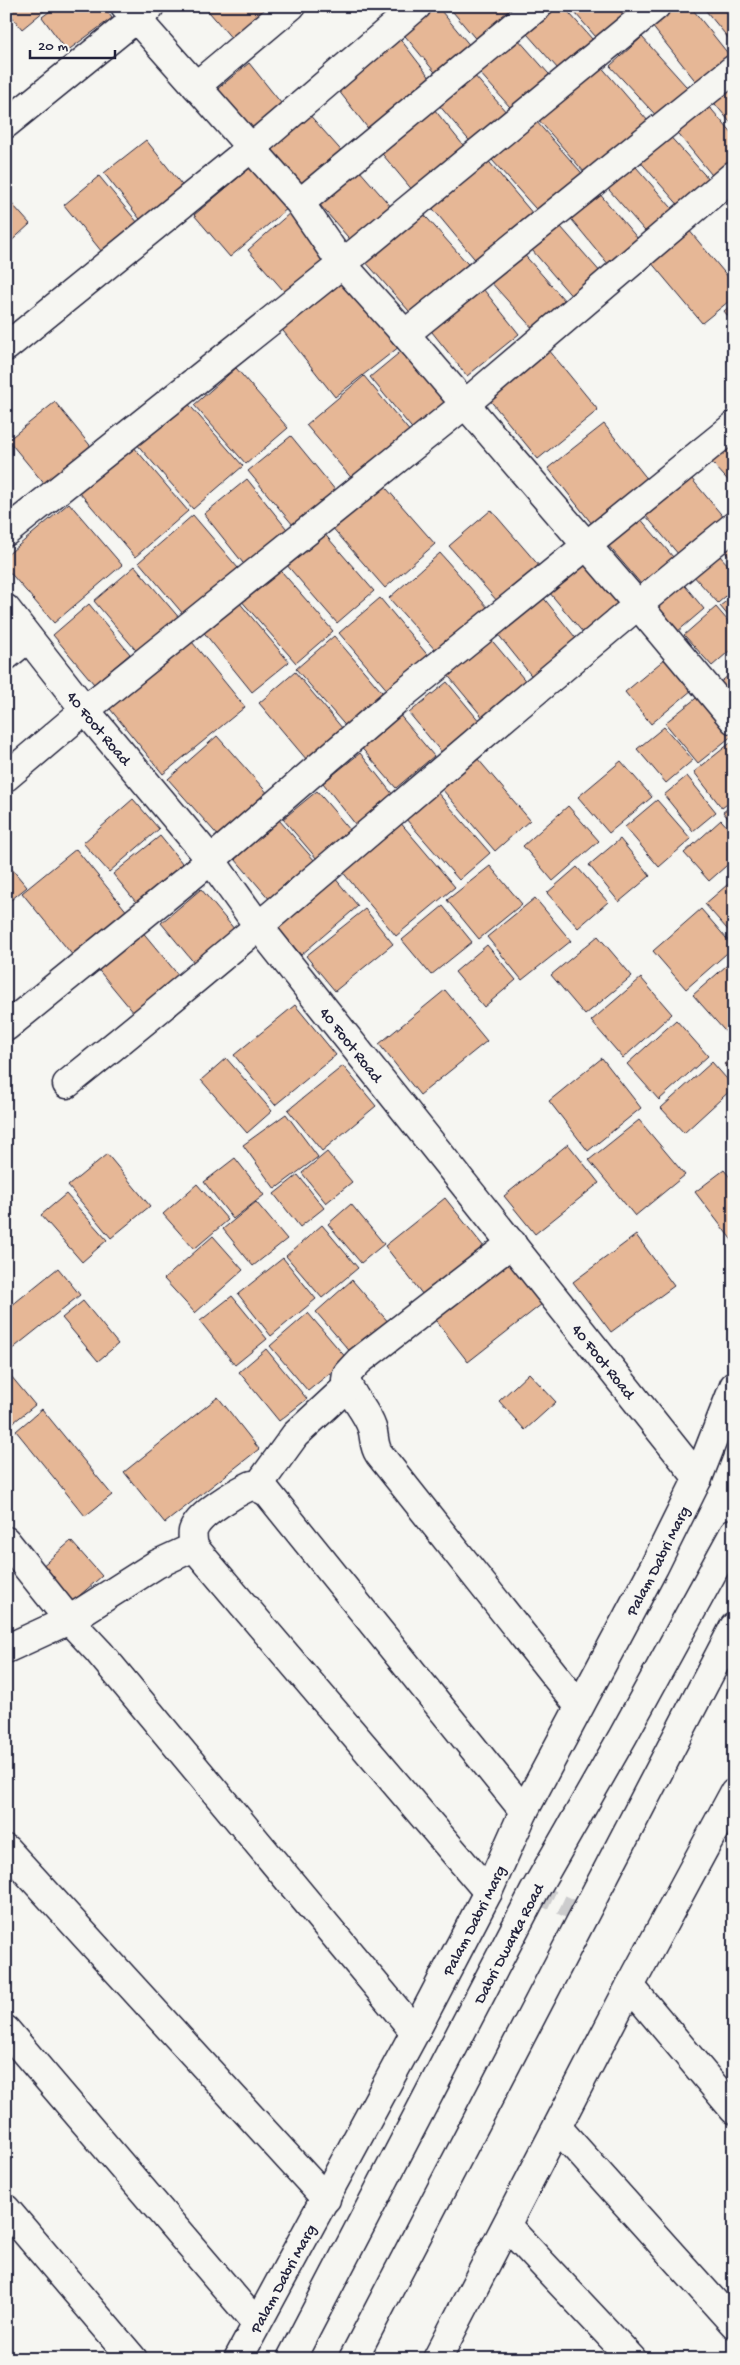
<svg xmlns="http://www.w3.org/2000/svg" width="740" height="2365" viewBox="0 0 740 2365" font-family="'Gochi Hand',sans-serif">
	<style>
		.building { fill: #e6b796; stroke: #22223b }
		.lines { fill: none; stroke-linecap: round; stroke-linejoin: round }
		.pedestrian-tunnel { stroke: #cccccd; stroke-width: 20; stroke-dasharray: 20 10; stroke-linecap: butt }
		.minor-casing { stroke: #22223b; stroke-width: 31 }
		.primary-casing { stroke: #22223b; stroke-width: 31 }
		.minor { stroke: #f6f6f2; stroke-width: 28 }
		.primary { stroke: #f6f6f2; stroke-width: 28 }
		.labels { text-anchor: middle; stroke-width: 5; stroke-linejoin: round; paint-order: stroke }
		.street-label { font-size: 16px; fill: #22223b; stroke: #f6f6f2 }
	</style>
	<rect width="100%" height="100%" fill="#f6f6f2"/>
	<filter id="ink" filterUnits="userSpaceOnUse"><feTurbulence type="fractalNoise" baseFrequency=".02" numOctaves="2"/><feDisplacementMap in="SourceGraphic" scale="10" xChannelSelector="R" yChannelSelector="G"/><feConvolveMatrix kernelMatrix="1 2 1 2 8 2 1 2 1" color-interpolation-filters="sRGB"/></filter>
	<g filter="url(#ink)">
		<g class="building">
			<polygon points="6,6 50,6 22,29 6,9"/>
			<polygon points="57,6 103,6 112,18 67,51 42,17"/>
			<polygon points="204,6 275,6 239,47"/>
			<polygon points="431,6 437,6 476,53 443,82 401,31"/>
			<polygon points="448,6 534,6 484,49"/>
			<polygon points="543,6 563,6 600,48 566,78 520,26"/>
			<polygon points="569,6 632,6 638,14 602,44"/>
			<polygon points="668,6 690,6 734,61 701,88 648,21"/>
			<polygon points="702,6 734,6 734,45"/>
			<polygon points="510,30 556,82 517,115 472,64"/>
			<polygon points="398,36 437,87 374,136 335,86"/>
			<polygon points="642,37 694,95 663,123 610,66"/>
			<polygon points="249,63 285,108 251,134 216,90"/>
			<polygon points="599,64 654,128 592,181 537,118"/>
			<polygon points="467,67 514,121 479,152 432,97"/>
			<polygon points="734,71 734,127 706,93"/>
			<polygon points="702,98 734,136 734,166 716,180 670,124"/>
			<polygon points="426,99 471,155 419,198 373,143"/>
			<polygon points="307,112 346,156 305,193 266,149"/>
			<polygon points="536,121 587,179 543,217 492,160"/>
			<polygon points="666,132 712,183 682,209 637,158"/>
			<polygon points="146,140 185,189 143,223 104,173"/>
			<polygon points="485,157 539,221 483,269 429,204"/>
			<polygon points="629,159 678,215 651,238 602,182"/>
			<polygon points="352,162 393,209 354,244 313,197"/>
			<polygon points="252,166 288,208 230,257 194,215"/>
			<polygon points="99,176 138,223 102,252 64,205"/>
			<polygon points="592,185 639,240 609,265 563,209"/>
			<polygon points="6,197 30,224 6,246"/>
			<polygon points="420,210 474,271 417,320 364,260"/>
			<polygon points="291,212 333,261 290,298 248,250"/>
			<polygon points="554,219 602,274 574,299 526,243"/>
			<polygon points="688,229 734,284 734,297 702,323 650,261"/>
			<polygon points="521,251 566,302 534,330 489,280"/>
			<polygon points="349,273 404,343 335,397 280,327"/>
			<polygon points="480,285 519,334 467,376 428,327"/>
			<polygon points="734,303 734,324 724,311"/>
			<polygon points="410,344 455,398 415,432 370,377"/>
			<polygon points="544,344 598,410 538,459 484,393"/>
			<polygon points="236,368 288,428 246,464 194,405"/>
			<polygon points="364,376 411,433 354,481 306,425"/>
			<polygon points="185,400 243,466 193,509 135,442"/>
			<polygon points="55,402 97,454 51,492 8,440"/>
			<polygon points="604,424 652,485 596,529 548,468"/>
			<polygon points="734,431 734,487 706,456"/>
			<polygon points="291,436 336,491 293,525 248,471"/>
			<polygon points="133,446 188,511 135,557 79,492"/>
			<polygon points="686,472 730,525 685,562 640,509"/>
			<polygon points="247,479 290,533 247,568 204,514"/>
			<polygon points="380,481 435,544 385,588 330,525"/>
			<polygon points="69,503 122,565 54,623 6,568 6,556"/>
			<polygon points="491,510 547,575 505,610 449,546"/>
			<polygon points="193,515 238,568 184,615 139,562"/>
			<polygon points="639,517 679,564 647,591 607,544"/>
			<polygon points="322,531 374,591 337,623 285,563"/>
			<polygon points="734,539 734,563 722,548"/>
			<polygon points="716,552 734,571 734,589 718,603 691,573"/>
			<polygon points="440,553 495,616 445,661 389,598"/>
			<polygon points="587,560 629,609 590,641 549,592"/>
			<polygon points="276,565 333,631 296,663 239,598"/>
			<polygon points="135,566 181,620 140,655 94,601"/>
			<polygon points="681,581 704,609 677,632 654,603"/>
			<polygon points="233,595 289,662 252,692 197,624"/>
			<polygon points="734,595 734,623 720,606"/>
			<polygon points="542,596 583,647 538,684 497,633"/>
			<polygon points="380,598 435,664 394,698 339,633"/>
			<polygon points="89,604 130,654 94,684 53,635"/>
			<polygon points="716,607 734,628 734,647 712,666 684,635"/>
			<polygon points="334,636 387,698 349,730 296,669"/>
			<polygon points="188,637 245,707 163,774 106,704"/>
			<polygon points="489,637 533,690 490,726 446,673"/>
			<polygon points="666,658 692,690 651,724 625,692"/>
			<polygon points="734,671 734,703 718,684"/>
			<polygon points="295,672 348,735 312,766 259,703"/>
			<polygon points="447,682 485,728 447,759 409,713"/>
			<polygon points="700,695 733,735 698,763 665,723"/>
			<polygon points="398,713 434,756 396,788 359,745"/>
			<polygon points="664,727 693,760 666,783 637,749"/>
			<polygon points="217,736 270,796 221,839 168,779"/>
			<polygon points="734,740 734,799 722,808 694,772"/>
			<polygon points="360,753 401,805 363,834 323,783"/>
			<polygon points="477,758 530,820 495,851 442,789"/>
			<polygon points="621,761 652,797 609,833 578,797"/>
			<polygon points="687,776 716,812 693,831 664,795"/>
			<polygon points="317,791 356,837 323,866 283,819"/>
			<polygon points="436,791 490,853 459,880 405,818"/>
			<polygon points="133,799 159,829 109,872 83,843"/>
			<polygon points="657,800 691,839 659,867 625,827"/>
			<polygon points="734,804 734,826 723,812"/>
			<polygon points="568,806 599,841 553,881 523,846"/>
			<polygon points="279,820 322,869 277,908 235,859"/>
			<polygon points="721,820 734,834 734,859 709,881 684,853"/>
			<polygon points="399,821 455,887 396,936 341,870"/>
			<polygon points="160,836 187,869 140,907 113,874"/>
			<polygon points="620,839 650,876 619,902 589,865"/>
			<polygon points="76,849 128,913 74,957 22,893"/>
			<polygon points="6,862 27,887 6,904"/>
			<polygon points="490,866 522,904 479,939 447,900"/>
			<polygon points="577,867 608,902 578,928 547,893"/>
			<polygon points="334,877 358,906 301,955 276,926"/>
			<polygon points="734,879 734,937 705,904"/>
			<polygon points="201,889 240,936 200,970 161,923"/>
			<polygon points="535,898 571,941 522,980 487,937"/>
			<polygon points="443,906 472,942 431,975 402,940"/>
			<polygon points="365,909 393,944 335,991 306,956"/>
			<polygon points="701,909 734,947 686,989 653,951"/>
			<polygon points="141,930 184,982 139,1019 96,967"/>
			<polygon points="598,936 632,976 585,1015 551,975"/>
			<polygon points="487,945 516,980 484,1007 455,972"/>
			<polygon points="734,959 734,1035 731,1038 693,995"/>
			<polygon points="641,978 672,1014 623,1058 591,1021"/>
			<polygon points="445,990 487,1041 420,1095 379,1044"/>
			<polygon points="295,1005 336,1055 275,1105 234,1055"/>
			<polygon points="676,1020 708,1056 659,1100 627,1064"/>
			<polygon points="734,1056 734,1075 724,1064"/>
			<polygon points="226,1058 272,1111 247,1133 201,1080"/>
			<polygon points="602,1058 641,1108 588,1151 549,1101"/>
			<polygon points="712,1062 734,1087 684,1133 661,1108"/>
			<polygon points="343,1066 376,1106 322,1151 288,1110"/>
			<polygon points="286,1114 318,1157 275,1189 243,1145"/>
			<polygon points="639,1120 685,1175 635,1216 589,1160"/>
			<polygon points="568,1144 599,1183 535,1234 504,1196"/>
			<polygon points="327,1152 352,1182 326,1203 302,1173"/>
			<polygon points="107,1154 150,1206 111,1238 68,1186"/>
			<polygon points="235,1158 264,1195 233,1219 204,1182"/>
			<polygon points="724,1170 734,1182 734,1243 695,1192"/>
			<polygon points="298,1175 324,1208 300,1227 274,1194"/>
			<polygon points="197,1184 228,1220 194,1249 163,1214"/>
			<polygon points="66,1194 107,1240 82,1262 41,1215"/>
			<polygon points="445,1198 484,1247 423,1295 385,1246"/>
			<polygon points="256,1202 287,1239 253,1266 223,1229"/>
			<polygon points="351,1204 384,1244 361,1263 328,1224"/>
			<polygon points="322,1225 358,1268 322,1298 286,1256"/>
			<polygon points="636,1235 674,1286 611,1332 573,1282"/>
			<polygon points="213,1236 243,1270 195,1313 164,1279"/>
			<polygon points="283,1258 316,1299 271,1336 238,1294"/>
			<polygon points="506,1258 542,1304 468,1362 433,1317"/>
			<polygon points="58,1268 80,1295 6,1354 6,1310"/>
			<polygon points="352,1280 390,1324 353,1355 316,1312"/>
			<polygon points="232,1296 267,1339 235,1365 200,1321"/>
			<polygon points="83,1301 118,1344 98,1361 62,1318"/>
			<polygon points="308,1313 347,1359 308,1391 270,1346"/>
			<polygon points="266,1349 307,1399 279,1421 239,1372"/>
			<polygon points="6,1370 35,1405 9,1426 6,1423"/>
			<polygon points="529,1373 556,1402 525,1430 499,1401"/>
			<polygon points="218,1397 259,1449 165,1523 124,1472"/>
			<polygon points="42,1409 112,1495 85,1516 16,1431"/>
			<polygon points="71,1541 102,1576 71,1603 40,1568"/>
		</g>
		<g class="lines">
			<polyline class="pedestrian-tunnel" points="534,1892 584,1915"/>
			<defs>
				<g id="minor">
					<polyline points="125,6 300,203 342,264 405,334 637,604 734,720"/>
					<polyline points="196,86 291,6"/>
					<polyline points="6,124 149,8"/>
					<polyline points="300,203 538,6"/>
					<polyline points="405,334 734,69"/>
					<polyline points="6,347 251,148 417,6"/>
					<polyline points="6,532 342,264 656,6"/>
					<path id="s1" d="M 6,609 L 85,710 L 211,860 L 259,927 L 698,1478"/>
					<polyline points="6,656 28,638"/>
					<polyline points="6,777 85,710 464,405 734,175"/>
					<polyline points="6,1027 211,860 402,695 734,426"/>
					<path d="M 67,1084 C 293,903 509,708 734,526"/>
					<path d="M 512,1243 L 359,1361 L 347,1374 L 346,1380 C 351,1397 366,1410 372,1428 C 375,1437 373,1445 379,1454 L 579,1706"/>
					<polyline points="258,1486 295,1435 348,1386"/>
					<polyline points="6,1541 69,1620 99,1652 415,2032"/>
					<polyline points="6,1649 69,1620 157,1564 194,1547"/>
					<polyline points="6,1849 326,2199"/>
					<path d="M 488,1892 L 194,1547 C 193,1542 192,1536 193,1531 C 198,1514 237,1492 252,1485 L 267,1492 L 524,1811"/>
					<polyline points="630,1986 734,2110"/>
					<polyline points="6,2030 256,2323"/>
					<polyline points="558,2128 734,2324"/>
					<polyline points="6,2209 133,2359"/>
					<polyline points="507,2226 632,2359"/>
					<path id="s2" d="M 238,2359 L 415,2032 L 488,1892 L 524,1811 L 654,1567 L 698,1478 L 734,1386"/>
					<polyline points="437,2359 630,1986 734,1793"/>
				</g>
				<g id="primary">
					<path id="s3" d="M 291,2359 L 534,1892 L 623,1736 L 734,1533"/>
					<polyline points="353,2359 734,1627"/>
				</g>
			</defs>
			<use href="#minor" class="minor-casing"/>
			<use href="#primary" class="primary-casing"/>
			<use href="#minor" class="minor"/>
			<use href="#primary" class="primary"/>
		</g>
	</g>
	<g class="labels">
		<g class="street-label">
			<text dy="6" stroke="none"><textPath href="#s1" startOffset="151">40 Foot Road</textPath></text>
			<text dy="6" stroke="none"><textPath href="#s1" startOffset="556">40 Foot Road</textPath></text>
			<text dy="6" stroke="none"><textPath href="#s1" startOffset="961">40 Foot Road</textPath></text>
			<text dy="6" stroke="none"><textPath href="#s2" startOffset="902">Palam Dabri Marg</textPath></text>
			<text dy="6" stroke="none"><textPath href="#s2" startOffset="498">Palam Dabri Marg</textPath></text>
			<text dy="6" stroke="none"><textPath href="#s3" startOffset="469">Dabri Dwarka Road</textPath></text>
			<text dy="6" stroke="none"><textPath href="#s2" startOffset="92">Palam Dabri Marg</textPath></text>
		</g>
	</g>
	<rect width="740" height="2365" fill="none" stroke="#f6f6f2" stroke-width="25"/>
	<rect x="12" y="12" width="715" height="2340" fill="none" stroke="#22223b" stroke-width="2" filter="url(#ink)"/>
	<path d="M30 50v8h85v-8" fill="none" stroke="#22223b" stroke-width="2.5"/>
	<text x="38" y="50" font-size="15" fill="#22223b" stroke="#f6f6f2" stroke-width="4" paint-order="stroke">20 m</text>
</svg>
